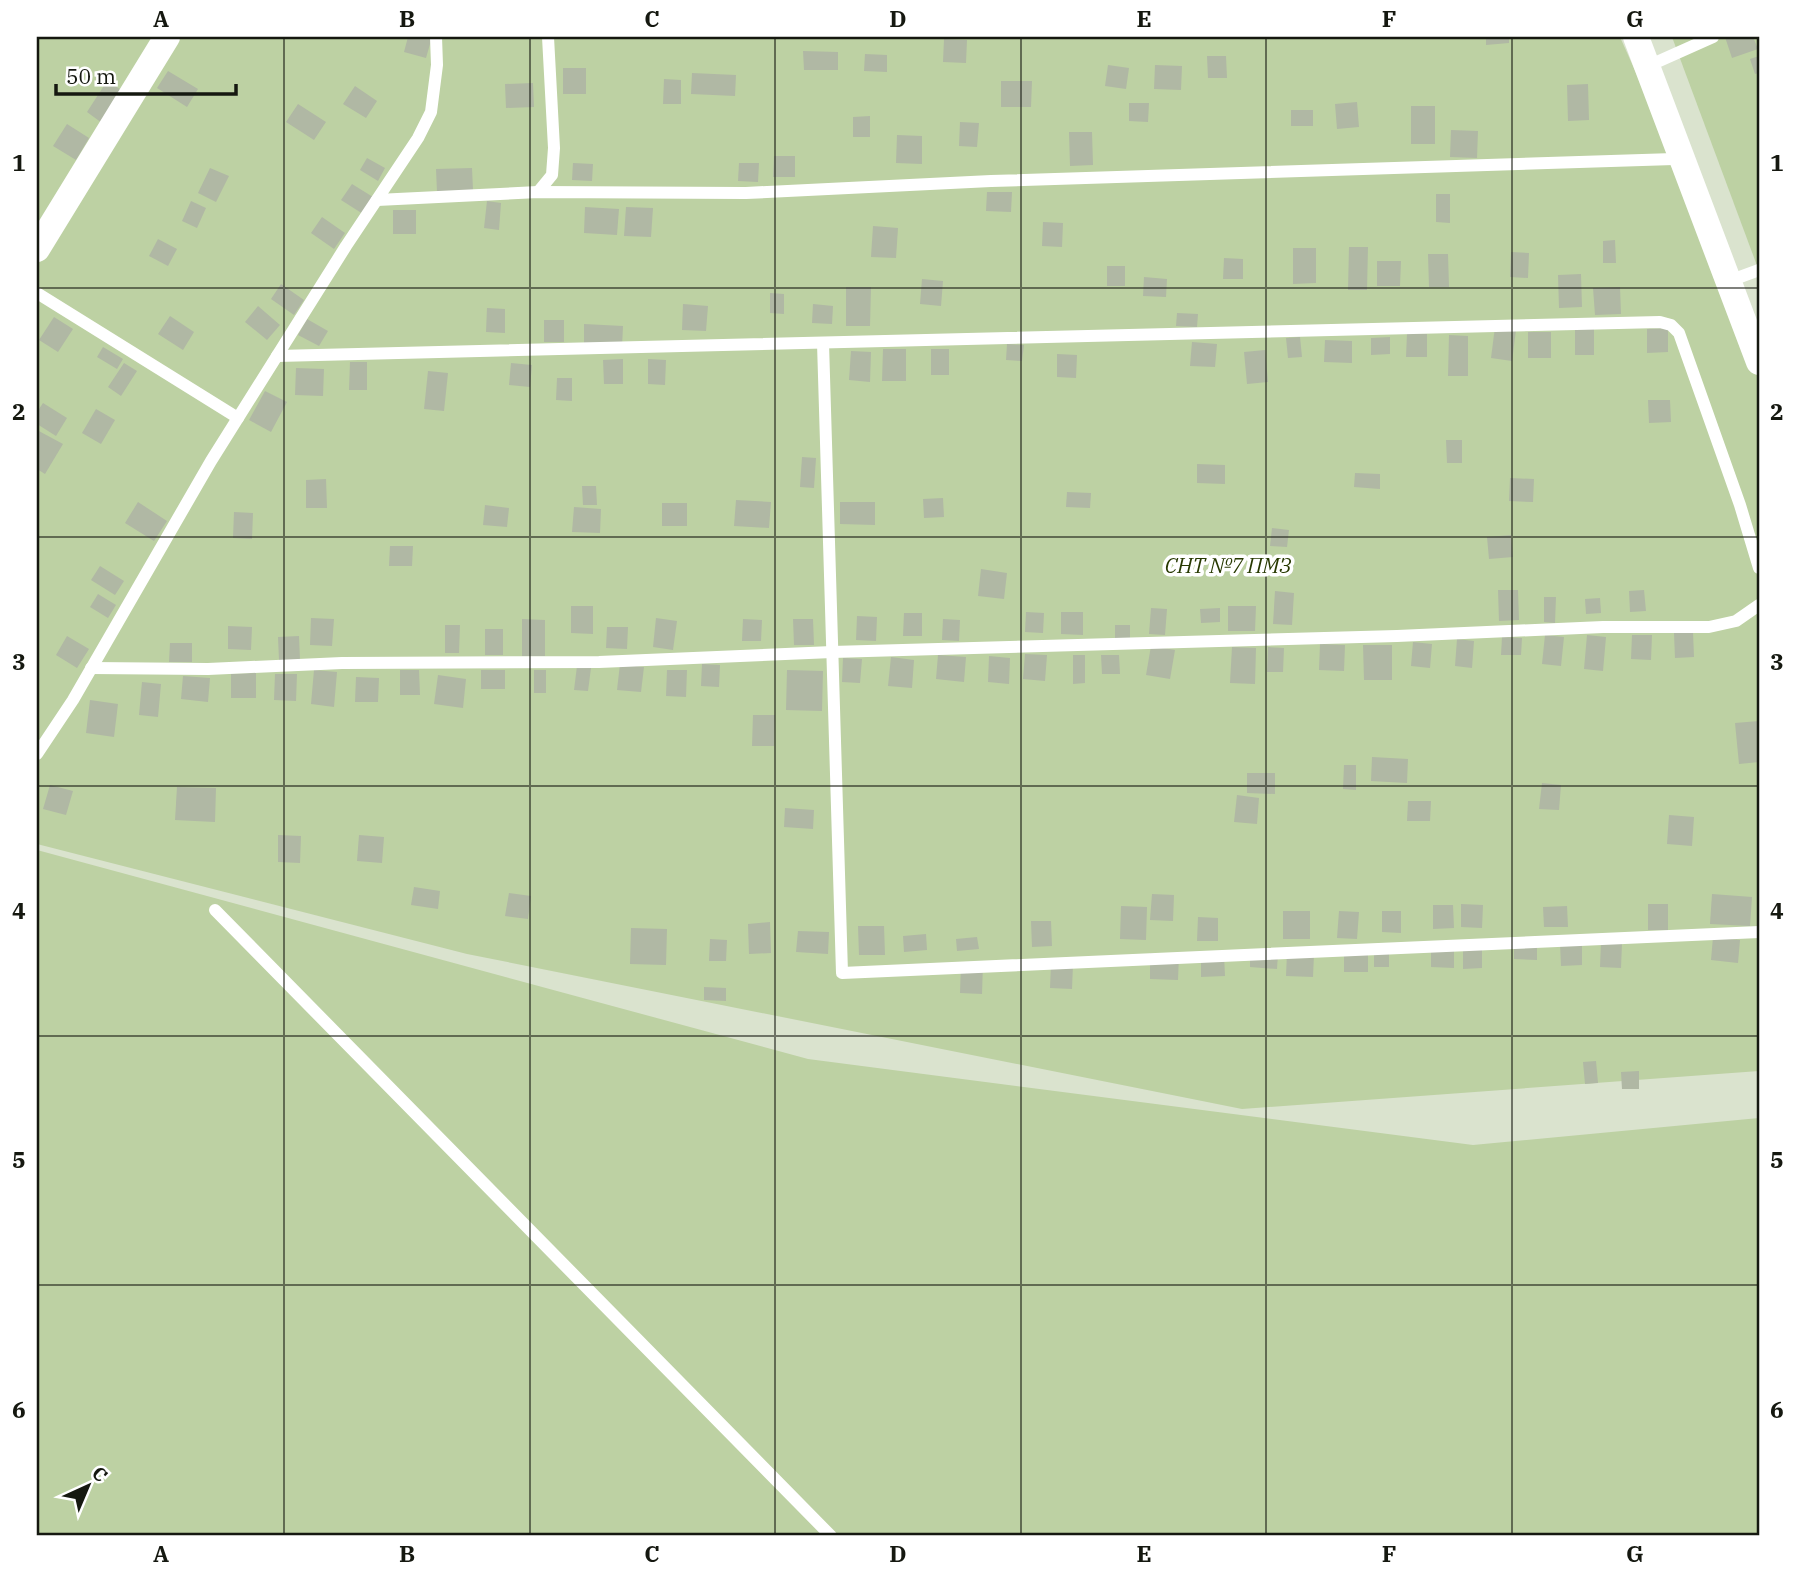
<svg xmlns="http://www.w3.org/2000/svg" width="1796" height="1573" viewBox="0 0 1796 1573" font-family="'IBM Plex Serif',serif">
	<style>
		.green { fill: #bdd1a3 }
		.building { fill: #b0b8a4 }
		.lines { fill: none; stroke-linecap: round; stroke-linejoin: round }
		.service { stroke: #fff; stroke-width: 12 }
		.minor { stroke: #fff; stroke-width: 26 }
		.grid { fill: none; stroke: #151810; stroke-width: 2; stroke-opacity: 0.55 }
		.labels { text-anchor: middle; stroke-width: 7; stroke-linejoin: round; paint-order: stroke }
		.park-label { font-size: 21px; font-style: italic; fill: #273900; stroke: #fff }
		.neatline { fill: none; stroke: #151810; stroke-width: 2.5 }
		.grid-label { font-size: 23px; text-anchor: middle; font-weight: bold; fill: #151810 }
	</style>
	<rect width="100%" height="100%" fill="#dae3ce"/>
	<g class="green">
		<polygon points="37,37 1620,37 1729,281 1759,378 1759,1071 1242,1109 467,954 37,844"/>
		<polygon points="1672,37 1759,37 1759,271"/>
		<polygon points="37,850 808,1059 1473,1145 1759,1118 1759,1536 37,1536"/>
	</g>
	<g class="building">
		<polygon points="408,37 432,37 426,58 404,52"/>
		<polygon points="1486,37 1509,37 1509,43 1486,45"/>
		<polygon points="1725,37 1753,37 1758,49 1732,58"/>
		<polygon points="944,39 967,40 966,63 943,62"/>
		<polygon points="803,51 838,52 838,70 804,70"/>
		<polygon points="865,54 887,55 887,72 864,71"/>
		<polygon points="1207,56 1226,56 1227,78 1208,78"/>
		<polygon points="1759,56 1759,73 1755,74 1750,59"/>
		<polygon points="1108,65 1129,68 1126,89 1105,86"/>
		<polygon points="1155,65 1182,66 1181,90 1154,89"/>
		<rect x="563" y="68" width="23" height="26"/>
		<polygon points="168,71 198,89 187,107 157,88"/>
		<polygon points="692,73 736,75 735,96 691,94"/>
		<polygon points="664,79 681,80 681,104 663,104"/>
		<polygon points="107,81 123,91 102,123 87,112"/>
		<polygon points="1001,81 1032,81 1031,107 1001,107"/>
		<polygon points="533,83 534,107 506,108 505,84"/>
		<polygon points="1588,84 1589,120 1568,121 1567,85"/>
		<polygon points="355,86 377,101 366,118 343,104"/>
		<polygon points="1357,102 1359,127 1337,129 1335,104"/>
		<polygon points="1129,103 1149,103 1148,122 1129,121"/>
		<polygon points="298,104 326,122 314,140 286,122"/>
		<rect x="1411" y="106" width="24" height="38"/>
		<rect x="1291" y="110" width="22" height="16"/>
		<polygon points="870,116 870,137 853,137 853,117"/>
		<polygon points="960,122 979,123 977,147 959,146"/>
		<polygon points="67,124 89,138 76,160 53,146"/>
		<polygon points="1451,130 1478,131 1477,158 1450,157"/>
		<polygon points="1069,132 1092,132 1093,165 1070,166"/>
		<polygon points="897,135 922,136 922,164 896,163"/>
		<polygon points="774,156 795,156 795,177 773,177"/>
		<polygon points="367,158 385,168 378,181 360,170"/>
		<polygon points="573,163 593,164 592,181 572,180"/>
		<polygon points="739,163 759,163 758,182 738,181"/>
		<polygon points="210,168 229,176 216,202 198,193"/>
		<polygon points="472,168 473,190 437,192 436,169"/>
		<polygon points="352,184 373,197 363,214 341,200"/>
		<polygon points="987,192 1012,192 1011,212 986,211"/>
		<polygon points="1436,194 1450,194 1450,223 1436,222"/>
		<polygon points="191,201 206,208 197,228 182,221"/>
		<polygon points="487,201 501,203 499,230 484,228"/>
		<polygon points="585,207 619,209 617,235 584,233"/>
		<polygon points="626,207 653,208 651,237 624,236"/>
		<rect x="393" y="210" width="23" height="24"/>
		<polygon points="322,217 345,233 334,249 311,233"/>
		<polygon points="1043,222 1063,223 1062,247 1042,246"/>
		<polygon points="873,226 898,228 896,258 871,257"/>
		<polygon points="158,239 177,249 168,266 149,256"/>
		<polygon points="1615,240 1616,263 1603,263 1603,241"/>
		<polygon points="1349,247 1368,247 1367,290 1348,290"/>
		<polygon points="1293,248 1316,248 1316,283 1293,284"/>
		<polygon points="1511,252 1529,253 1528,278 1510,277"/>
		<polygon points="1428,254 1448,254 1449,287 1429,287"/>
		<polygon points="1224,258 1243,259 1243,279 1223,279"/>
		<polygon points="1377,261 1401,261 1400,286 1377,286"/>
		<rect x="1107" y="266" width="18" height="20"/>
		<polygon points="1581,274 1582,307 1559,308 1558,275"/>
		<polygon points="1144,277 1167,279 1166,297 1143,296"/>
		<polygon points="922,279 943,281 941,306 920,304"/>
		<polygon points="281,284 304,300 294,315 271,299"/>
		<polygon points="846,287 871,287 870,326 846,326"/>
		<polygon points="1620,287 1621,314 1595,315 1593,288"/>
		<polygon points="770,293 784,294 784,314 770,313"/>
		<polygon points="683,304 708,306 706,331 682,330"/>
		<polygon points="813,304 833,306 832,324 812,323"/>
		<polygon points="258,306 280,325 267,340 245,322"/>
		<polygon points="487,308 505,309 505,333 486,332"/>
		<polygon points="1177,313 1198,314 1197,327 1176,326"/>
		<polygon points="170,316 194,332 183,350 158,334"/>
		<polygon points="54,317 73,329 58,352 39,340"/>
		<polygon points="307,319 328,331 319,346 298,335"/>
		<rect x="544" y="320" width="20" height="22"/>
		<polygon points="584,324 623,326 622,347 584,346"/>
		<polygon points="1495,327 1516,330 1512,361 1491,358"/>
		<rect x="1575" y="327" width="19" height="28"/>
		<polygon points="1668,328 1668,352 1647,353 1647,329"/>
		<rect x="1528" y="332" width="23" height="26"/>
		<polygon points="1407,333 1427,334 1427,357 1406,357"/>
		<polygon points="1449,335 1468,336 1468,376 1448,376"/>
		<polygon points="1300,337 1302,357 1288,358 1286,338"/>
		<polygon points="1390,337 1390,354 1371,355 1371,338"/>
		<polygon points="1325,340 1352,341 1352,363 1324,362"/>
		<polygon points="1192,342 1217,344 1215,367 1190,366"/>
		<polygon points="1007,344 1024,345 1022,361 1006,360"/>
		<polygon points="103,347 123,359 117,369 97,357"/>
		<polygon points="883,349 906,349 906,381 882,381"/>
		<rect x="931" y="349" width="18" height="26"/>
		<polygon points="1265,350 1268,382 1247,384 1244,352"/>
		<polygon points="851,351 871,352 870,382 849,380"/>
		<polygon points="1057,354 1077,355 1076,378 1057,377"/>
		<polygon points="623,359 623,384 604,384 603,360"/>
		<polygon points="648,359 666,360 665,385 648,384"/>
		<polygon points="350,362 367,362 367,390 349,390"/>
		<polygon points="124,363 137,371 121,396 108,387"/>
		<polygon points="511,363 532,365 530,387 509,385"/>
		<polygon points="296,368 324,369 323,396 295,395"/>
		<polygon points="428,371 448,373 444,411 424,409"/>
		<polygon points="557,378 572,378 572,401 556,400"/>
		<polygon points="265,391 287,402 271,432 249,420"/>
		<polygon points="1648,400 1670,400 1671,422 1649,423"/>
		<polygon points="43,403 67,418 56,436 37,424 37,412"/>
		<polygon points="96,409 115,420 101,444 82,433"/>
		<polygon points="37,430 63,444 45,474 37,469"/>
		<polygon points="1446,440 1462,440 1462,463 1447,463"/>
		<polygon points="802,457 816,458 814,488 800,487"/>
		<polygon points="1197,464 1225,465 1225,484 1197,483"/>
		<polygon points="1355,473 1380,474 1380,489 1354,487"/>
		<polygon points="1510,478 1534,479 1533,502 1509,501"/>
		<polygon points="326,479 327,508 306,508 306,480"/>
		<polygon points="582,486 596,486 597,505 583,505"/>
		<polygon points="1067,492 1091,493 1090,508 1066,507"/>
		<polygon points="943,498 944,517 924,518 923,499"/>
		<polygon points="736,500 771,502 769,528 734,526"/>
		<polygon points="138,502 167,521 154,541 125,523"/>
		<polygon points="840,502 875,502 875,525 840,524"/>
		<rect x="662" y="503" width="25" height="23"/>
		<polygon points="485,505 509,508 507,527 483,525"/>
		<polygon points="574,507 601,509 600,533 572,532"/>
		<polygon points="234,512 253,513 252,539 233,538"/>
		<polygon points="1272,528 1289,530 1287,547 1270,546"/>
		<polygon points="1511,535 1513,557 1489,559 1487,537"/>
		<polygon points="390,546 413,546 412,566 389,566"/>
		<polygon points="100,566 124,581 115,595 91,580"/>
		<polygon points="981,569 1007,573 1004,599 978,596"/>
		<polygon points="1498,590 1518,590 1519,620 1499,621"/>
		<polygon points="1644,590 1646,611 1630,612 1629,591"/>
		<polygon points="1275,591 1294,593 1292,625 1273,624"/>
		<polygon points="98,594 116,605 108,618 90,607"/>
		<polygon points="1544,597 1556,597 1555,623 1544,622"/>
		<polygon points="1600,598 1601,613 1586,614 1585,599"/>
		<polygon points="571,606 593,606 593,634 571,633"/>
		<polygon points="1228,606 1256,606 1255,631 1228,631"/>
		<polygon points="1151,608 1167,609 1165,635 1149,634"/>
		<polygon points="1220,608 1220,622 1201,623 1200,609"/>
		<polygon points="1026,612 1044,613 1043,633 1025,632"/>
		<polygon points="1061,612 1083,612 1083,635 1061,634"/>
		<polygon points="904,613 922,613 922,636 903,636"/>
		<polygon points="857,616 877,617 876,641 856,640"/>
		<polygon points="311,618 334,619 332,646 310,645"/>
		<polygon points="656,618 677,621 673,650 653,647"/>
		<polygon points="522,619 545,620 545,656 522,656"/>
		<polygon points="743,619 762,620 761,641 742,641"/>
		<polygon points="793,619 813,619 814,645 794,645"/>
		<polygon points="943,619 960,620 959,641 942,640"/>
		<polygon points="445,625 460,625 459,653 445,653"/>
		<rect x="1115" y="625" width="15" height="15"/>
		<polygon points="228,626 252,627 251,650 228,649"/>
		<polygon points="607,627 628,627 627,649 606,648"/>
		<rect x="485" y="629" width="18" height="26"/>
		<polygon points="1693,632 1694,657 1675,658 1674,633"/>
		<polygon points="1545,635 1564,637 1561,666 1542,664"/>
		<polygon points="1587,635 1606,637 1603,671 1584,669"/>
		<polygon points="1632,635 1652,635 1651,660 1631,659"/>
		<polygon points="67,636 89,649 77,668 56,655"/>
		<polygon points="299,636 300,660 279,660 278,637"/>
		<polygon points="1502,637 1522,638 1521,655 1501,655"/>
		<polygon points="1457,639 1474,641 1472,668 1455,666"/>
		<polygon points="1413,642 1432,644 1430,668 1411,666"/>
		<polygon points="170,643 192,643 192,662 169,662"/>
		<polygon points="1320,644 1345,645 1344,671 1319,670"/>
		<polygon points="1363,645 1392,645 1392,680 1364,680"/>
		<polygon points="1151,646 1175,650 1170,679 1146,675"/>
		<polygon points="1232,647 1256,648 1255,684 1230,683"/>
		<polygon points="1268,647 1284,648 1283,672 1267,672"/>
		<polygon points="1025,654 1047,655 1045,681 1023,679"/>
		<polygon points="938,655 966,657 964,682 936,679"/>
		<polygon points="1073,655 1085,655 1085,683 1073,684"/>
		<polygon points="1101,655 1119,655 1120,674 1102,674"/>
		<polygon points="989,656 1010,658 1009,684 988,682"/>
		<polygon points="891,657 914,660 912,688 888,686"/>
		<polygon points="843,658 862,659 860,683 842,682"/>
		<polygon points="620,664 644,667 641,692 617,690"/>
		<polygon points="702,664 720,665 719,687 701,686"/>
		<polygon points="577,666 591,668 588,691 574,690"/>
		<polygon points="314,670 337,672 334,707 311,704"/>
		<polygon points="400,670 419,670 420,695 400,695"/>
		<rect x="481" y="670" width="24" height="19"/>
		<rect x="534" y="670" width="12" height="23"/>
		<polygon points="667,670 687,670 686,697 666,696"/>
		<polygon points="787,670 823,671 822,711 786,710"/>
		<polygon points="256,673 256,698 231,698 231,674"/>
		<polygon points="275,674 297,674 296,701 274,700"/>
		<polygon points="438,675 466,679 463,708 434,704"/>
		<polygon points="183,676 210,678 208,702 181,699"/>
		<polygon points="356,677 379,678 378,702 355,702"/>
		<polygon points="142,682 161,684 158,717 139,715"/>
		<polygon points="90,700 118,704 114,737 86,733"/>
		<polygon points="753,715 775,715 774,746 752,746"/>
		<polygon points="1759,721 1759,762 1739,764 1735,723"/>
		<polygon points="1372,757 1408,759 1407,783 1371,781"/>
		<polygon points="1344,765 1356,765 1356,790 1343,789"/>
		<polygon points="1247,773 1275,773 1275,794 1247,793"/>
		<polygon points="1542,783 1561,785 1559,810 1539,809"/>
		<polygon points="50,785 73,791 66,815 43,809"/>
		<polygon points="177,787 216,788 215,822 175,820"/>
		<polygon points="1237,795 1259,798 1257,824 1234,822"/>
		<polygon points="1408,801 1431,801 1430,821 1407,821"/>
		<polygon points="785,808 814,810 813,829 784,827"/>
		<polygon points="1669,815 1694,817 1692,846 1667,844"/>
		<polygon points="278,835 301,836 300,863 278,862"/>
		<polygon points="359,835 384,837 382,863 357,861"/>
		<polygon points="414,887 440,891 438,909 411,905"/>
		<polygon points="509,893 531,896 528,919 505,916"/>
		<polygon points="1152,894 1174,895 1173,921 1150,920"/>
		<polygon points="1712,894 1752,897 1750,926 1710,924"/>
		<polygon points="1461,904 1483,905 1482,928 1461,927"/>
		<rect x="1648" y="904" width="20" height="26"/>
		<polygon points="1433,905 1453,905 1454,928 1433,929"/>
		<polygon points="1121,906 1147,907 1146,940 1120,939"/>
		<polygon points="1567,906 1568,927 1544,927 1543,907"/>
		<rect x="1283" y="911" width="27" height="28"/>
		<polygon points="1339,911 1359,912 1357,939 1337,938"/>
		<polygon points="1382,911 1401,911 1401,933 1382,932"/>
		<polygon points="1198,917 1218,918 1218,941 1197,941"/>
		<polygon points="1031,921 1051,921 1052,946 1032,947"/>
		<polygon points="770,922 771,953 749,954 748,924"/>
		<polygon points="858,926 884,926 885,955 859,955"/>
		<polygon points="631,928 667,929 666,965 630,964"/>
		<polygon points="798,931 829,932 828,954 796,952"/>
		<polygon points="926,934 927,950 904,952 903,936"/>
		<polygon points="977,937 979,949 957,951 956,939"/>
		<polygon points="1713,937 1740,940 1738,963 1711,960"/>
		<polygon points="710,939 727,940 726,961 709,961"/>
		<polygon points="1514,941 1537,942 1537,960 1514,959"/>
		<polygon points="1601,942 1622,943 1621,968 1600,967"/>
		<polygon points="1560,943 1582,943 1582,965 1561,966"/>
		<polygon points="1431,946 1454,946 1454,968 1431,967"/>
		<rect x="1344" y="948" width="24" height="24"/>
		<polygon points="1463,949 1482,949 1482,968 1463,969"/>
		<rect x="1374" y="952" width="15" height="15"/>
		<polygon points="1150,953 1179,954 1178,980 1150,979"/>
		<polygon points="1250,953 1278,954 1277,969 1250,967"/>
		<polygon points="1287,953 1314,954 1313,977 1286,976"/>
		<polygon points="1224,955 1225,976 1201,977 1201,956"/>
		<polygon points="961,963 983,963 982,994 960,993"/>
		<polygon points="1051,964 1073,964 1072,989 1050,988"/>
		<polygon points="704,987 726,988 726,1001 704,1000"/>
		<polygon points="1596,1061 1598,1083 1585,1084 1583,1062"/>
		<polygon points="1639,1071 1639,1089 1622,1089 1621,1072"/>
	</g>
	<g class="lines">
		<g class="service">
			<polyline points="1648,66 1713,37"/>
			<polyline points="538,192 552,175 554,148 548,37"/>
			<polyline points="377,200 538,192 746,193 991,181 1674,159"/>
			<polyline points="1729,281 1759,270"/>
			<polyline points="37,293 238,418"/>
			<polyline points="823,343 842,973 1759,932"/>
			<polyline points="277,356 1660,322 1671,325 1679,333 1740,505 1759,568"/>
			<polyline points="91,668 208,669 342,663 599,662 832,652 1397,636 1603,627 1709,627 1736,621 1759,605"/>
			<polyline points="37,754 73,700 211,461 346,246 418,138 431,112 437,65 436,37"/>
			<polyline points="215,910 831,1536"/>
		</g>
		<g class="minor">
			<polyline points="1636,37 1759,362"/>
			<polyline points="37,249 167,37"/>
		</g>
	</g>
	<path class="grid" d="M 284,37 L 284,1536M 530,37 L 530,1536M 775,37 L 775,1536M 1021,37 L 1021,1536M 1266,37 L 1266,1536M 1512,37 L 1512,1536M 37,288 L 1759,288M 37,537 L 1759,537M 37,786 L 1759,786M 37,1036 L 1759,1036M 37,1285 L 1759,1285"/>
	<g class="labels">
		<g class="park-label">
			<text x="1228" y="573">СНТ №7 ПМЗ</text>
		</g>
	</g>
	<rect width="1796" height="1573" fill="none" stroke="#ffffff" stroke-width="77"/>
	<g transform="translate(88 1486) rotate(44)" stroke="#ffffff" stroke-width="5" paint-order="stroke">
	<path d="M0-5L12 26L0 18L-12 26Z" fill="#151810"/>
	<text y="-10" font-size="19" font-weight="bold" text-anchor="middle" fill="#151810">С</text>
	</g>
	<path d="M56 84v10h180v-10" fill="none" stroke="#151810" stroke-width="3.5"/>
	<text x="66" y="84" font-size="21" fill="#151810" stroke="#ffffff" stroke-width="5" paint-order="stroke">50 m</text>
	<rect x="38" y="38" width="1720" height="1496" class="neatline"/>
	<g class="grid-label">
		<text x="161" y="27">A</text>
		<text x="407" y="27">B</text>
		<text x="652" y="27">C</text>
		<text x="898" y="27">D</text>
		<text x="1144" y="27">E</text>
		<text x="1389" y="27">F</text>
		<text x="1635" y="27">G</text>
		<text x="19" y="171">1</text>
		<text x="1777" y="171">1</text>
		<text x="19" y="420">2</text>
		<text x="1777" y="420">2</text>
		<text x="19" y="670">3</text>
		<text x="1777" y="670">3</text>
		<text x="19" y="919">4</text>
		<text x="1777" y="919">4</text>
		<text x="19" y="1168">5</text>
		<text x="1777" y="1168">5</text>
		<text x="19" y="1418">6</text>
		<text x="1777" y="1418">6</text>
		<text x="161" y="1562">A</text>
		<text x="407" y="1562">B</text>
		<text x="652" y="1562">C</text>
		<text x="898" y="1562">D</text>
		<text x="1144" y="1562">E</text>
		<text x="1389" y="1562">F</text>
		<text x="1635" y="1562">G</text>
	</g>
</svg>
